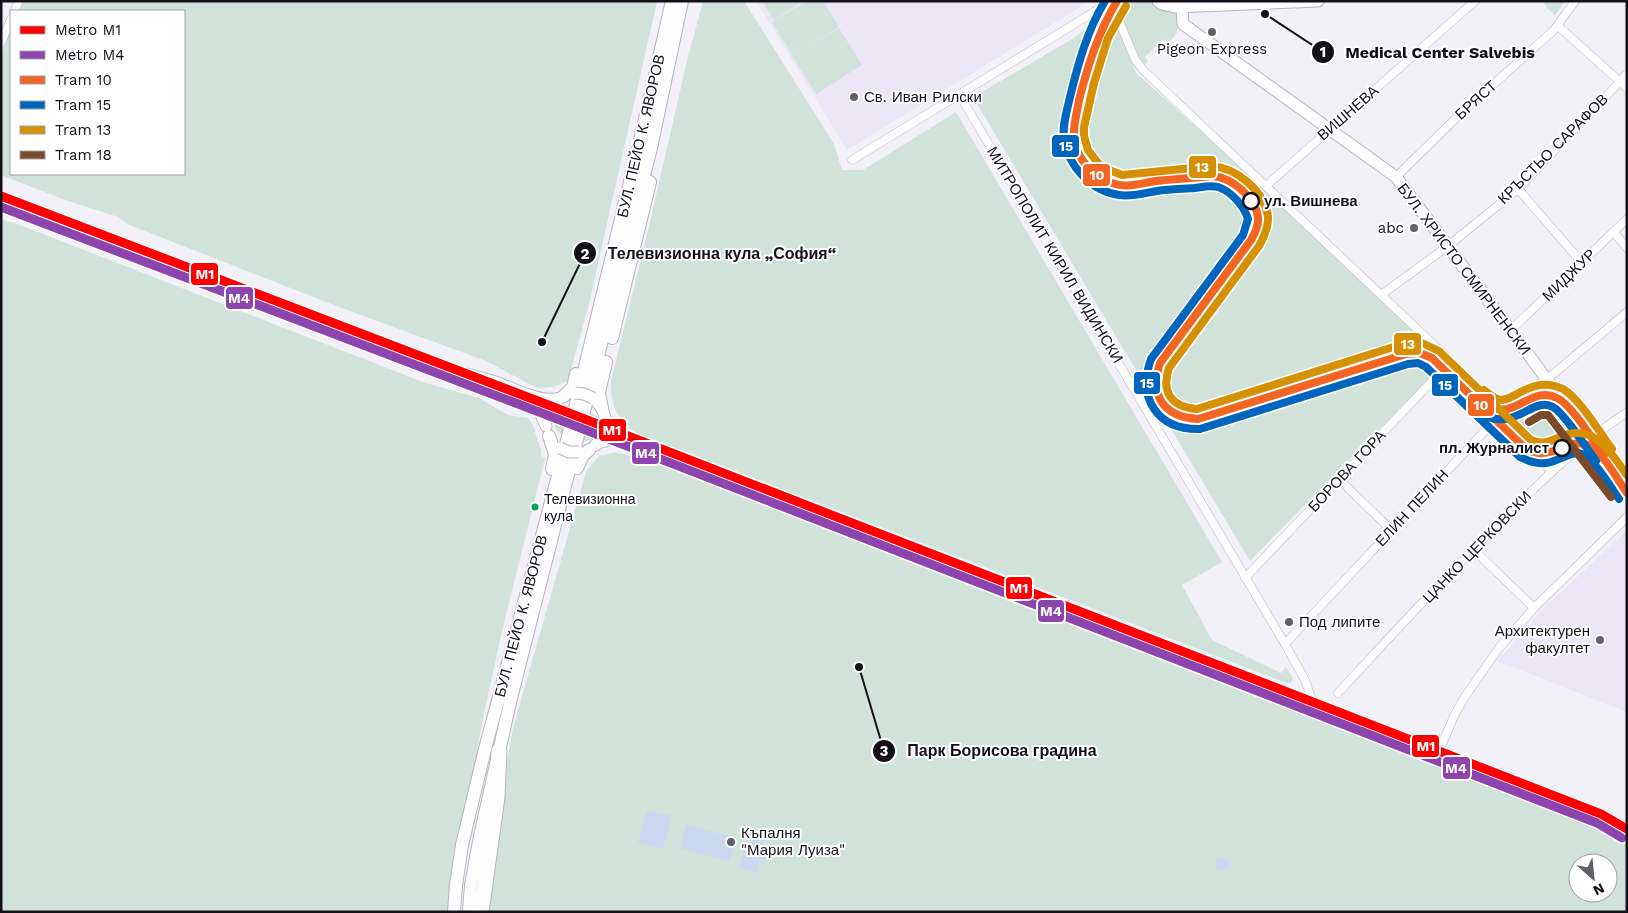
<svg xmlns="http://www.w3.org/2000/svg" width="1628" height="913" viewBox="0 0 1628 913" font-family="'Work Sans',sans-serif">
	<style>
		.built { fill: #eae6f5 }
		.green { fill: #d0e2d9; fill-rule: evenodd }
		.water { fill: #cad8f0 }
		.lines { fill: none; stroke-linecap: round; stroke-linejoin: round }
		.street-casing { stroke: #b7b4bd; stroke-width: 9 }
		.secondary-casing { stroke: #b7b4bd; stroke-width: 13 }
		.primary-casing { stroke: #b7b4bd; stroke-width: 14 }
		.highway-casing { stroke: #b7b4bd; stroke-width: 17 }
		.street { stroke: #fdfdfe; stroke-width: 8 }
		.secondary { stroke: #fdfdfe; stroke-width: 11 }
		.primary { stroke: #fdfdfe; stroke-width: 12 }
		.highway { stroke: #fdfdfe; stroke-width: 15 }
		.tram { stroke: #b6b5b7; stroke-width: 1 }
		.secondary-bridge-casing { stroke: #b7b4bd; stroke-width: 13; stroke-linecap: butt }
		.secondary-bridge { stroke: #fdfdfe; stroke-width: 11 }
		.tram-1-casing { stroke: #fff; stroke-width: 11 }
		.tram-2-casing { stroke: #fff; stroke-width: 11 }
		.tram-3-casing { stroke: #fff; stroke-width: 11 }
		.tram-4-casing { stroke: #fff; stroke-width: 11 }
		.tram-1 { stroke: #f26522; stroke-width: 8 }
		.tram-2 { stroke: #0065bd; stroke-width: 8 }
		.tram-3 { stroke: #d59004; stroke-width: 8 }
		.tram-4 { stroke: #7a4b2a; stroke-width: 8 }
		.metro-1-casing { stroke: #fff; stroke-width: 12 }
		.metro-2-casing { stroke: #fff; stroke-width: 12 }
		.metro-1 { stroke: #f00; stroke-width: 9 }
		.metro-2 { stroke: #8e44ad; stroke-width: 9 }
		.poi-dot { fill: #615f68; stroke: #fff; stroke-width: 2 }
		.stop-dot { fill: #fff; stroke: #13101a; stroke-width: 2.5 }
		.bus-dot { fill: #00a651; stroke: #fff; stroke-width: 2 }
		.labels { text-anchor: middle; stroke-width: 4; stroke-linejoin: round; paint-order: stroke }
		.bus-label { font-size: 14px; fill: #13101a; stroke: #fff; text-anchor: start }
		.poi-label { font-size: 15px; fill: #13101a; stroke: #fff; text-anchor: start }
		.street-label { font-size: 15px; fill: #13101a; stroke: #fff }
		.stop-label { font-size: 15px; font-weight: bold; fill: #13101a; stroke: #fff; text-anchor: start }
		.leader { fill: none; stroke: #13101a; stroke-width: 2 }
		.callout-dot { fill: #13101a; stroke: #fff; stroke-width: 2 }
		.mark-label { font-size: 15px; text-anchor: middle; font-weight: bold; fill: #fff }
		.callout-label { font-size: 16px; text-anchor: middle; font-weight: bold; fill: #13101a; stroke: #fff; stroke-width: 4; stroke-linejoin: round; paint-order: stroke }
		.line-badge { stroke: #fff; stroke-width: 2 }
		.badge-label { font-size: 14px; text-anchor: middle; font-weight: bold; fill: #fff }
	</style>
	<rect width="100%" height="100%" fill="#f3f1f8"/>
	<g class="built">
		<polygon points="756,1 1090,1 847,150"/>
		<polygon points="1627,531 1627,712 1497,661 1546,606"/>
	</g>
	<g class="green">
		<path d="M 21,1 L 657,1 L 589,304 L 568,380 C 558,387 548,389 535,387 L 486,361 L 339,307 L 127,224 L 118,217 L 68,201 L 1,175 L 1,55 L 11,28 L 11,174 L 184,174 L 184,11 L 18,11 Z"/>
		<path d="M 703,1 L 744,1 L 834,144 L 842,170 L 863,170 L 956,112 L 1222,562 L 1182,585 L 1212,640 L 1281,673 L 1286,667 L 1293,678 L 1291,683 L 1286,683 L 634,432 C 615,413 611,409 611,381 L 645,243 L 687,61 Z"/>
		<polygon points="762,1 803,1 774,20"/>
		<polygon points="806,1 823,1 839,27 793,56 772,22"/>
		<path d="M 1128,1 L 1147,1 L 1177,12 C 1179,29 1180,32 1168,43 L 1163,39 L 1145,57 L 1148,61 L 1145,64 L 1140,62 L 1120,13 L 1121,8 Z"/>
		<polygon points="1543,1 1566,1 1555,15 1546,7"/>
		<polygon points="1103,19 1115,21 1136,73 1239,165 1446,361 1250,561 973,97 1064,44"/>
		<polygon points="839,28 862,65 816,94 793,56"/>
		<polygon points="1,219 20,225 423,382 479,398 508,415 528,418 533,425 537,439 541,449 541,456 545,458 505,618 483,718 449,912 1,912"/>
		<path d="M 1540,398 C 1557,398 1564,410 1574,422 C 1573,441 1559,454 1539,452 C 1533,446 1524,439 1519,432 C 1511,417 1527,401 1540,398 Z"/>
		<path d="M 566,406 L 571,407 L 564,435 C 549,429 550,410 566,406 Z"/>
		<path d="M 589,412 C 603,418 601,429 595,439 L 582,441 Z"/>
		<path d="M 615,452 L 668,466 L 845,533 L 1020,605 L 1319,716 L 1464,776 L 1627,840 L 1627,912 L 486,912 L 504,779 L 513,728 L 586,472 L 599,456 ZM 1578,863 L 1608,863 L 1608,893 L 1578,893 Z"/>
	</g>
	<g class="water">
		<polygon points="647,810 672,816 663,849 638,843"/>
		<polygon points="686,825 736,838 730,861 680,848"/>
		<polygon points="748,835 765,840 762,852 770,854 769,861 760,859 757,872 739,868"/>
		<circle cx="1222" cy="864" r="7"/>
	</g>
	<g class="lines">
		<defs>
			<g id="street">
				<polyline points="1111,2 1135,59 1143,70 1451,361 1245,578"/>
				<polyline points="14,11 19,1"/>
				<polyline points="1558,26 1627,88"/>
				<polyline points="1,43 11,19"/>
				<polyline points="959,94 1285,644 1305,680 1313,703"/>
				<polyline points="852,160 1112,1"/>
				<polyline points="1396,177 1455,119 1554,30 1575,1"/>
				<polyline points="1266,186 1475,1"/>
				<polyline points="1518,189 1582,263"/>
				<polyline points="1614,232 1627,248"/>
				<polyline points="1381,295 1448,246 1518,189 1627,74"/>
				<polyline points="1511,330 1627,219"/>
				<polyline points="1448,364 1486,401 1515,434 1551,471"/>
				<polyline points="1339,479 1391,530"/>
				<polyline points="1473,549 1534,608"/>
				<polyline points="1285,644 1493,422 1539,386 1627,312"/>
				<path d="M 1338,693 C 1391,636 1443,579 1498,524 C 1539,483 1579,444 1627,412"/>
				<polyline points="1438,754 1454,716 1464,698 1499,648 1534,608 1627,517"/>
			</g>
			<g id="secondary">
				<polyline points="1158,1 1162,4 1175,7 1318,1"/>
				<polyline points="1182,7 1183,24 1396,177 1503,320 1627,489"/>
				<polyline points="1,204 330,331 530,405 540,412 546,426"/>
				<path d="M 456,372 C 469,374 482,378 495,382 C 513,388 541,404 560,398"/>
				<path d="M 595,445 C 607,438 618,437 632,439 L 1313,703 L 1627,828"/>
				<path d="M 596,445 C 608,432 609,414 596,401"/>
			</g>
			<g id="primary">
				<polyline points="612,338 650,182"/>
				<polyline points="564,396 573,387 576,374"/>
				<polyline points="602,408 599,393 606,362"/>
				<polyline points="549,436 555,454 552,469"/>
				<polyline points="577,468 583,455 589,450"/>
				<polyline points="454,912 456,885 462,845 485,749 563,457 639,145 672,1"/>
				<polyline points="469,912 471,885 480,836 511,698 651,148 682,1"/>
			</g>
			<polyline id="highway" points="481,912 497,797 499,751"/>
		</defs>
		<use href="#street" class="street-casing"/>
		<use href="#secondary" class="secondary-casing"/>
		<use href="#primary" class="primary-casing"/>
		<use href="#highway" class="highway-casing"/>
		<use href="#street" class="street"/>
		<use href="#secondary" class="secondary"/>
		<use href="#primary" class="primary"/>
		<use href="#highway" class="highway"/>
		<g class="tram">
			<path d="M 1516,438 C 1509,427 1509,416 1517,405"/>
			<path d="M 1565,446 C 1574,435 1578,428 1573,415"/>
		</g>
		<defs>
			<g id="secondary-bridge">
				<polyline points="575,393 584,394 593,398"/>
				<polyline points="560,448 569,452 579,452"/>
			</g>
		</defs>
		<use href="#secondary-bridge" class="secondary-bridge-casing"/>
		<use href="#secondary-bridge" class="secondary-bridge"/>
		<defs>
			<g id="tram-1">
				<path d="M 1117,1 C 1098,33 1088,65 1079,100 C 1077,113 1073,125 1074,138 C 1077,160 1094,178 1115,184 C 1129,188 1142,183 1156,181 C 1175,179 1194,178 1213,176 C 1232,178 1255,197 1258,217 C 1259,225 1255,233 1251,240 L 1160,363 C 1149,396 1164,417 1198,419 L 1406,354 L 1420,353 L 1432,358 L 1525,448 C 1531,451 1536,454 1543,453 C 1561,453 1574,436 1591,447 C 1605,456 1617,479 1627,493"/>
				<path d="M 1478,398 C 1482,401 1486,405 1491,407 C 1515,419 1532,385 1557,398 C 1572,405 1593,441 1604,455"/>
			</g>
			<g id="tram-2">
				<path d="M 1105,1 C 1087,31 1078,64 1070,97 C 1067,111 1062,125 1064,139 C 1068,166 1091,191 1119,195 C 1132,197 1144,193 1157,191 C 1169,189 1182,189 1195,188 C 1202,187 1211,185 1218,187 C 1231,191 1244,206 1248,219 L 1243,235 L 1151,359 C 1137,398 1157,430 1200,429 L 1408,364 L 1418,363 L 1426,367 L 1520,457 C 1528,461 1536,464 1546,463 C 1559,462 1574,447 1586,456 C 1598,465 1610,486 1619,499"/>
				<path d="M 1472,406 C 1477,410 1482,415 1488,417 C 1517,428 1535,396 1553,407 C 1564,413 1587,449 1596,461"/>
			</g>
			<g id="tram-3">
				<path d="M 1126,6 L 1108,38 L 1094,83 L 1084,127 L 1084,136 L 1088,150 L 1098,163 L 1104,168 L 1122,175 L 1212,166 C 1237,168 1264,191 1268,216 C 1269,226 1264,237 1259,246 L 1169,368 C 1161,392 1171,407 1197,409 L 1403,344 L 1422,343 L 1439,351 L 1531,440 C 1542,445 1549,442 1560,437 C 1594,422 1610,452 1627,475"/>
				<path d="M 1484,390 C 1489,394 1494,399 1501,400 C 1507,400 1513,396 1519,393 C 1533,385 1547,381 1563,389 C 1579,398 1600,433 1612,449"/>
			</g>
			<polyline id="tram-4" points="1529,422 1541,415 1548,415 1611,497"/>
		</defs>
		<use href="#tram-1" class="tram-1-casing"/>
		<use href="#tram-2" class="tram-2-casing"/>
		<use href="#tram-3" class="tram-3-casing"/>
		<use href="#tram-4" class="tram-4-casing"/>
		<use href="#tram-1" class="tram-1"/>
		<use href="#tram-2" class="tram-2"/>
		<use href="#tram-3" class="tram-3"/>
		<use href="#tram-4" class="tram-4"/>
		<defs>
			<polyline id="metro-1" points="1,196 564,411 1601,814 1627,829"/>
			<polyline id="metro-2" points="1,207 560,420 1597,823 1622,838"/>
		</defs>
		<use href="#metro-1" class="metro-1-casing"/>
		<use href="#metro-2" class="metro-2-casing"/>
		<use href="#metro-1" class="metro-1"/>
		<use href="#metro-2" class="metro-2"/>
	</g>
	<g class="poi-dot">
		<circle cx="1212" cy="32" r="5"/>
		<circle cx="854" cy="97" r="5"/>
		<circle cx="1414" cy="228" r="5"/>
		<circle cx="1289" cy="622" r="5"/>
		<circle cx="1600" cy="640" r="5"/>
		<circle cx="731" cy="842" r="5"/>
	</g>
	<g class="stop-dot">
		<circle cx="1251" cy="201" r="8"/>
		<circle cx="1562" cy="448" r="8"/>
	</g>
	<circle class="bus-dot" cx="535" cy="507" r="4.5"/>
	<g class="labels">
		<g class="bus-label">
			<text x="544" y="504">Телевизионна<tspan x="544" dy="17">кула</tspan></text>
		</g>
		<g class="poi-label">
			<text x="1212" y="54" text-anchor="middle">Pigeon Express</text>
			<text x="864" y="102">Св. Иван Рилски</text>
			<text x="1404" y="233" text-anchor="end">abc</text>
			<text x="1299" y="627">Под липите</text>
			<text x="1590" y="636" text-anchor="end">Архитектурен<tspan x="1590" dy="17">факултет</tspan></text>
			<text x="741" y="838">Къпалня<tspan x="741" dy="17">"Мария Луиза"</tspan></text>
		</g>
		<g class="street-label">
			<text transform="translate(1476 100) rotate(-42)" y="5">БРЯСТ</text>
			<text transform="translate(1348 113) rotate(-41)" y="5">ВИШНЕВА</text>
			<text transform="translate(641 136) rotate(-77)" y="5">БУЛ. ПЕЙО К. ЯВОРОВ</text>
			<text transform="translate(1553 149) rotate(-45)" y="5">КРЪСТЬО САРАФОВ</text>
			<text transform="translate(1055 255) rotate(59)" y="5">МИТРОПОЛИТ КИРИЛ ВИДИНСКИ</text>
			<text transform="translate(1464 269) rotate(53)" y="5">БУЛ. ХРИСТО СМИРНЕНСКИ</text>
			<text transform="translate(1569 275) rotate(-44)" y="5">МИДЖУР</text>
			<text transform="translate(1347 471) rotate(-47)" y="5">БОРОВА ГОРА</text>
			<text transform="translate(1412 508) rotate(-47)" y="5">ЕЛИН ПЕЛИН</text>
			<text transform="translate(1477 547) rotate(-46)" y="5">ЦАНКО ЦЕРКОВСКИ</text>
			<text transform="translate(521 616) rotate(-75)" y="5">БУЛ. ПЕЙО К. ЯВОРОВ</text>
		</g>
		<g class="stop-label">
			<text x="1264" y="206">ул. Вишнева</text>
			<text x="1549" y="453" text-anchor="end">пл. Журналист</text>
		</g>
	</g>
	<path class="leader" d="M1265 14L1323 52M542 342L585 253M859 667L884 751"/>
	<g class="callout-dot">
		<circle cx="1265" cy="14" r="5"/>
		<circle cx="542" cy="342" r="5"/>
		<circle cx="859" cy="667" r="5"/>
		<circle cx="1323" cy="52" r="12"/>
		<circle cx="585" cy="253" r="12"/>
		<circle cx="884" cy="751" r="12"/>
	</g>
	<g class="mark-label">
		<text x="1323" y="57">1</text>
		<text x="585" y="259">2</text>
		<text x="884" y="756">3</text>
	</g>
	<g class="callout-label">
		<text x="1440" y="58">Medical Center Salvebis</text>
		<text x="722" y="259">Телевизионна кула „София“</text>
		<text x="1002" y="756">Парк Борисова градина</text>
	</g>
	<g class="line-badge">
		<rect x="1051" y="134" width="29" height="24" rx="5" fill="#0065bd"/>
		<rect x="1188" y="155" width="29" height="24" rx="5" fill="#d59004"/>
		<rect x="1082" y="163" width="29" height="24" rx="5" fill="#f26522"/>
		<rect x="190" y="262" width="29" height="24" rx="5" fill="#f00"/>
		<rect x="225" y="286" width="29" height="24" rx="5" fill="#8e44ad"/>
		<rect x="1393" y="332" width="29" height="24" rx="5" fill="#d59004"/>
		<rect x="1133" y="371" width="28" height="24" rx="5" fill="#0065bd"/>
		<rect x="1431" y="373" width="28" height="24" rx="5" fill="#0065bd"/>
		<rect x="1467" y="393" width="28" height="24" rx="5" fill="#f26522"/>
		<rect x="598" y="418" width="29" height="24" rx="5" fill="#f00"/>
		<rect x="631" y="441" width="29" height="24" rx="5" fill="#8e44ad"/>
		<rect x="1005" y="576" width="28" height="24" rx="5" fill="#f00"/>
		<rect x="1037" y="599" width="28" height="24" rx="5" fill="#8e44ad"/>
		<rect x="1411" y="734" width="29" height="24" rx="5" fill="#f00"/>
		<rect x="1442" y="756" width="29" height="24" rx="5" fill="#8e44ad"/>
	</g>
	<g class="badge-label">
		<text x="1066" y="151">15</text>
		<text x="1202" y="172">13</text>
		<text x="1097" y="180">10</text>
		<text x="205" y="279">M1</text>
		<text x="239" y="303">M4</text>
		<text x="1408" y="349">13</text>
		<text x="1147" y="388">15</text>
		<text x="1445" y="390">15</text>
		<text x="1481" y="410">10</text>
		<text x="612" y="435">M1</text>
		<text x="646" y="458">M4</text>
		<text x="1019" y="593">M1</text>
		<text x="1051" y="616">M4</text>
		<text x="1426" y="751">M1</text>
		<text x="1456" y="773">M4</text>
	</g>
	<rect width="1628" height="913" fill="none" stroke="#13101a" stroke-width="5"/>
	<rect x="10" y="10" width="175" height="165" fill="#ffffff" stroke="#a19fa3"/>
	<rect x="20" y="26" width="25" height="8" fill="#ff0000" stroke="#a19fa3"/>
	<text x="55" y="35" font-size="15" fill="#13101a">Metro M1</text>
	<rect x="20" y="51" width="25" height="8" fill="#8e44ad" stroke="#a19fa3"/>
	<text x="55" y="60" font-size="15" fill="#13101a">Metro M4</text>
	<rect x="20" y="76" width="25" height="8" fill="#f26522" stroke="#a19fa3"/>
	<text x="55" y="85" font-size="15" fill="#13101a">Tram 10</text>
	<rect x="20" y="101" width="25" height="8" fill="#0065bd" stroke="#a19fa3"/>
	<text x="55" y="110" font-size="15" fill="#13101a">Tram 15</text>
	<rect x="20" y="126" width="25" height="8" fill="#d59004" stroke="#a19fa3"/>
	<text x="55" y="135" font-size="15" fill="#13101a">Tram 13</text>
	<rect x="20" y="151" width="25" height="8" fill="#7a4b2a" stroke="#a19fa3"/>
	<text x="55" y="160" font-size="15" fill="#13101a">Tram 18</text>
	<g transform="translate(1593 878) rotate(153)"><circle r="24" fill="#ffffff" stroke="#a19fa3"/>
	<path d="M0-4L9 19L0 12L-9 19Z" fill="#615f68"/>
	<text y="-8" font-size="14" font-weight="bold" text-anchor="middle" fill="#13101a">N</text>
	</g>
</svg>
